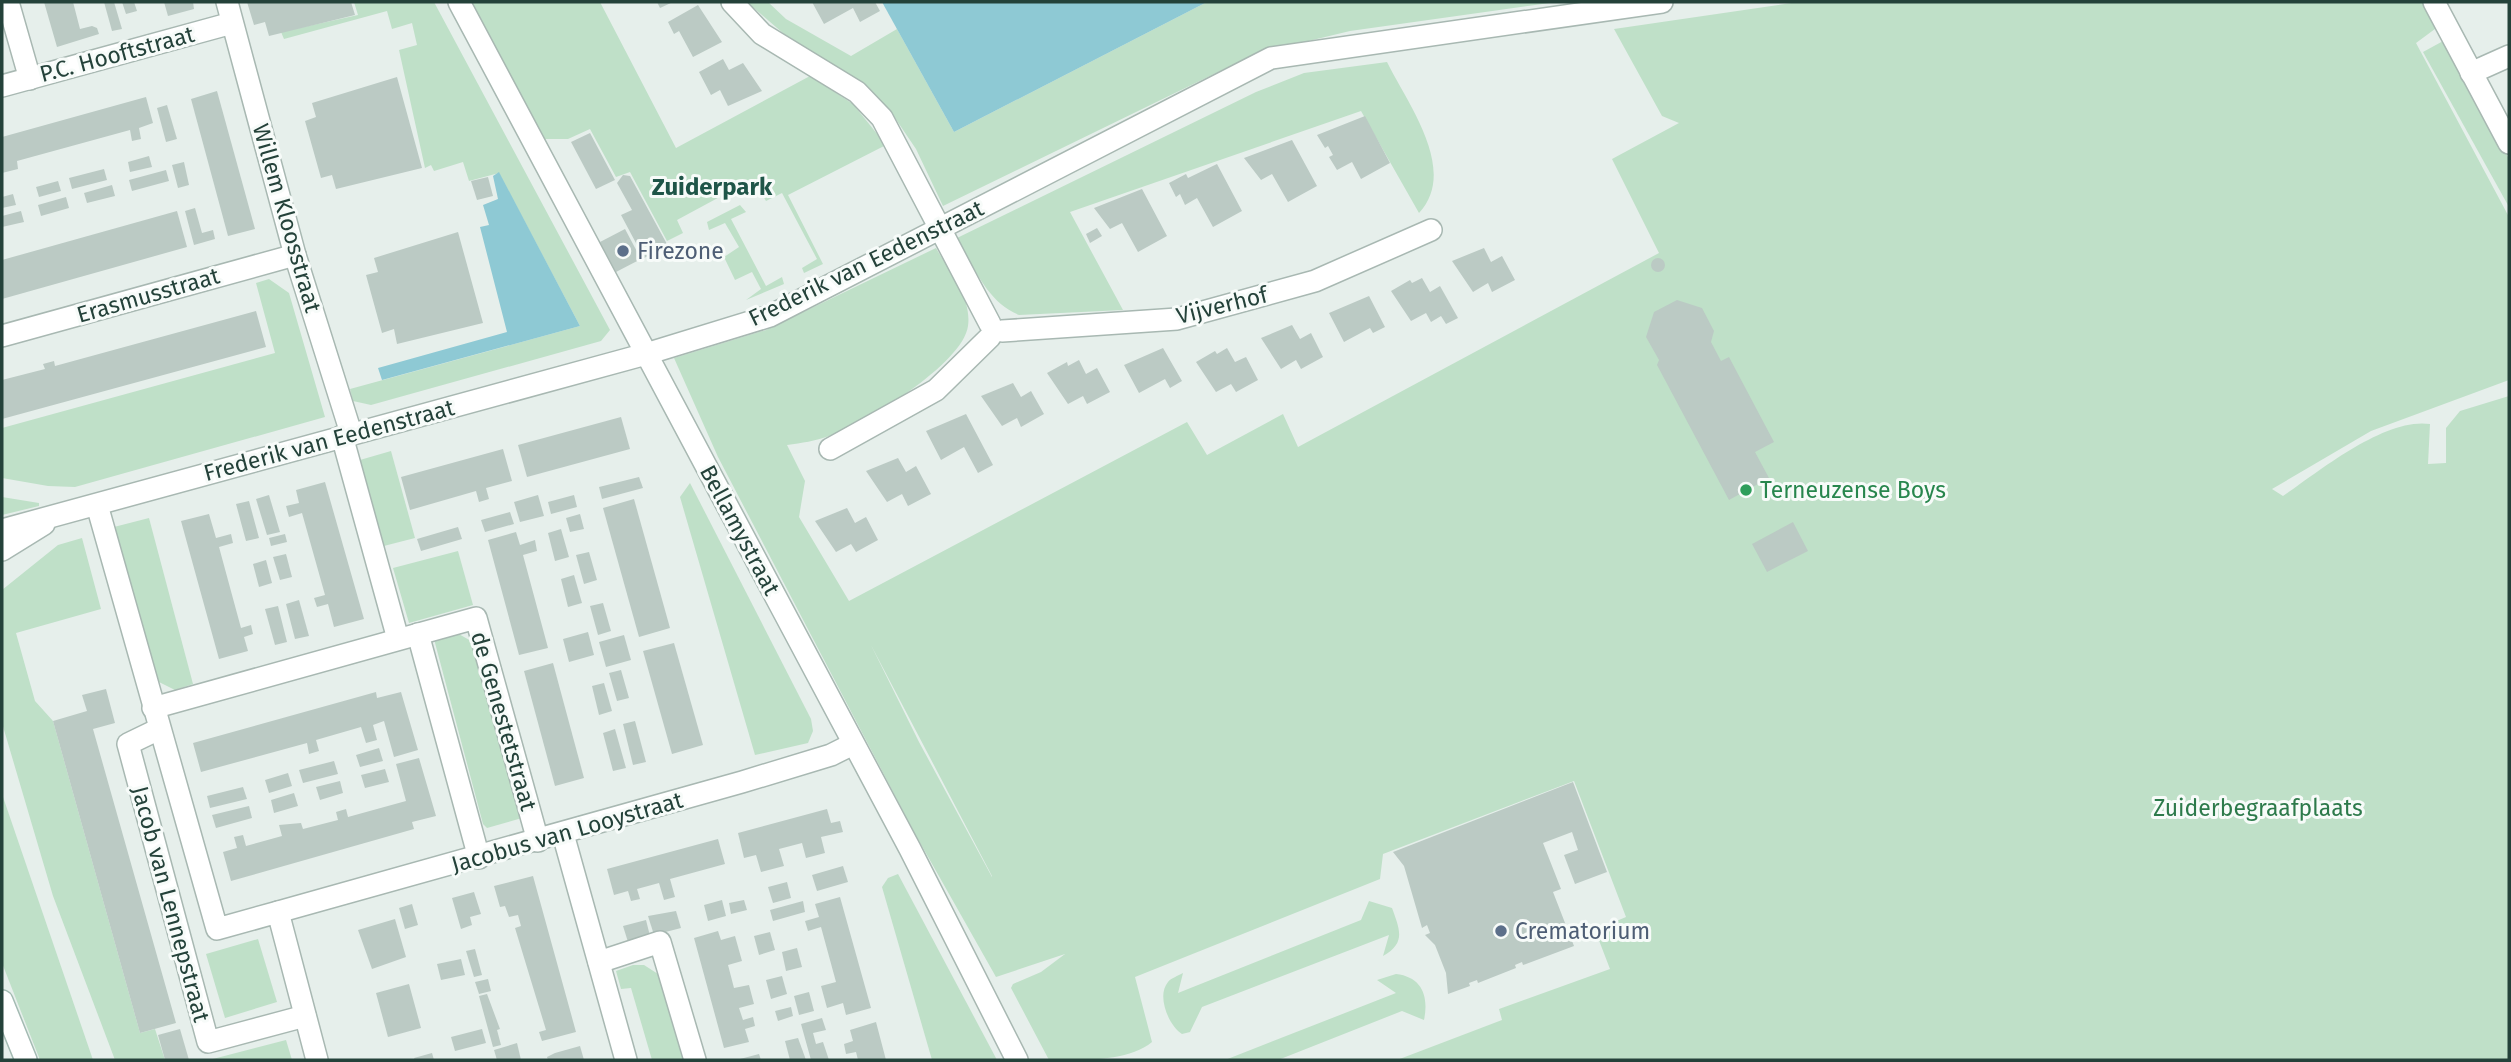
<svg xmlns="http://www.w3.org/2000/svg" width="2511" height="1062" viewBox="0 0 2511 1062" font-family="'Fira Sans',sans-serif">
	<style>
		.green { fill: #bfe0c8; fill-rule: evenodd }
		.water { fill: #8ec9d4 }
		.building { fill: #bbcac4 }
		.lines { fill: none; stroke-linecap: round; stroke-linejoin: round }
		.street-casing { stroke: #a8b8b2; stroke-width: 24 }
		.secondary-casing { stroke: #a4bbb3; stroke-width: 24 }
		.street { stroke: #fff; stroke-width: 21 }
		.secondary { stroke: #fff; stroke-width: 21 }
		.service-dot { fill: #5c6f8a; stroke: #f7fbf9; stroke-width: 2.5 }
		.leisure-dot { fill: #2e9e5b; stroke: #f7fbf9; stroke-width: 2.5 }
		.labels { text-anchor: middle; stroke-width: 6; stroke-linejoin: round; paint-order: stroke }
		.street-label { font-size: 23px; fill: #24423a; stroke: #f7fbf9 }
		.service-label { font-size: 23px; fill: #4e5e75; stroke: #f7fbf9; text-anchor: start }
		.leisure-label { font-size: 23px; fill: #27864d; stroke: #f7fbf9; text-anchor: start }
		.park-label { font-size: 23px; fill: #2d7a4b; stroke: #f7fbf9 }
		.neighbourhood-label { font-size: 24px; font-weight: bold; fill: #1f5548; stroke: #f7fbf9 }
	</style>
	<rect width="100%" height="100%" fill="#e6efeb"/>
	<g class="green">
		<polygon points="354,2 434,2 610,330 601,341 371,405 353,401 350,389 580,326 499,173 469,181 463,162 434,171 431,165 425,168 399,50 417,45 412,23 392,29 387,11 284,39 281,32 358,15"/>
		<polygon points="472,2 600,2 676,148 810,76 853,104 886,145 788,195 823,264 804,273 802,268 817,259 782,193 766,201 753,179 677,220 683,233 667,241 630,172 616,177 590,129 568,139 544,139"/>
		<polygon points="747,2 768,2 786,19 851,56 897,29 954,132 1207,2 1557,2 1350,31 1255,54 943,206 916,149 893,115 868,87 784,34"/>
		<path d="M 1798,2 L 2425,2 L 2439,26 L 2416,43 L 2509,217 L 2509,380 L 2371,431 L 2272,489 L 2283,496 C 2318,472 2385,417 2430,424 L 2428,464 L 2446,463 L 2446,428 L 2460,411 L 2509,396 L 2509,1060 L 1397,1060 L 1502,1020 L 1499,1009 L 1610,969 L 1595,930 L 1626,917 L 1574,781 L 1383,854 L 1380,879 L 1135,977 L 1152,1042 C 1128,1062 1083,1060 1049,1060 L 1011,988 L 1013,984 L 1041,972 L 1065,954 L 996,977 L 914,832 L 718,457 L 674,358 L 766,330 L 936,248 C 949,271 972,298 968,326 C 963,364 864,424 829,436 C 815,441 802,443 787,445 L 805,481 L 799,517 L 849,601 L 1187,422 L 1207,455 L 1283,414 L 1298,447 L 1659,253 L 1612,159 L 1679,123 L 1662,116 L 1614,29 ZM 871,645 L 992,876 L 992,877 L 919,742 Z"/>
		<polygon points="2445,40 2509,159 2509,207 2423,52"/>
		<path d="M 1387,62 C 1407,103 1459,170 1419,213 L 1361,111 L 1070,212 L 1123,310 L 1019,315 C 987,302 974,267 957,238 L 1256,92 L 1304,73 Z"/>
		<polygon points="740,205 746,212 731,219 766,286 782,277 784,284 746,300 761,289 752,272 735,280 724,257 739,247 725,223 709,230 707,222"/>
		<polygon points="269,279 289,293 325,417 75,487 48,486 2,478 2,428 275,353 256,283"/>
		<polygon points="391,451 415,538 376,548 353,462"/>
		<polygon points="690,483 811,719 813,731 808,743 755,755 680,497"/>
		<polygon points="2,497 39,503 39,506 2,515"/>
		<polygon points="149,518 193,684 175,690 159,682 114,527"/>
		<polygon points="82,538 101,609 16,633 35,701 53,721 140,1033 155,1029 165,1060 115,1060 53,896 2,723 2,590 58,545"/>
		<polygon points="458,551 473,605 409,623 393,568"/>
		<polygon points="457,633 471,641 522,818 487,828 483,824 434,639"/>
		<polygon points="2,794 93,1060 40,1060 2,963"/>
		<polygon points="898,874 997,1060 932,1060 882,887 888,878"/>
		<path d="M 1369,901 L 1392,908 C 1400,930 1406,943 1383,956 L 1389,935 L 1202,1007 L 1190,1032 L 1182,1034 C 1169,1026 1156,996 1168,982 C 1171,978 1178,976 1183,973 L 1178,993 L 1361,920 Z"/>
		<polygon points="258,939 277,1002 225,1018 206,954"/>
		<polygon points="633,965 644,965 658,974 683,1060 652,1060 631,988 621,989 616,971"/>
		<path d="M 1396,974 C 1422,977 1429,996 1424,1020 L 1402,1011 L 1278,1060 L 1225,1060 L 1396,993 L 1377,980 Z"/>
		<polygon points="286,1040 292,1060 209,1060"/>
	</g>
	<g class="water">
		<polygon points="882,2 1207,2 954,132"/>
		<polygon points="499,172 580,326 382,380 378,368 507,332 480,227 489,225 483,205 498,199 493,176"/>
	</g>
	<g class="building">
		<polygon points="44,2 73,2 80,29 92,26 97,28 99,34 57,47"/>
		<polygon points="104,2 114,2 122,29 112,31"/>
		<polygon points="122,2 134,2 137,11 126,14"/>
		<polygon points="164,2 193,2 194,9 168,16"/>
		<polygon points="247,2 351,2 355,15 269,36 265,22 254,25"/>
		<polygon points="657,2 673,2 660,8"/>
		<polygon points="812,2 875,2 880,11 860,22 853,8 824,24"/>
		<polygon points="698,5 722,42 693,57 679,31 674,34 668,22"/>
		<polygon points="723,59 729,70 743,63 762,91 728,106 720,90 711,95 699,72"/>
		<polygon points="397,77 422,168 336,189 332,175 321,178 305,121 316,117 312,103"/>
		<polygon points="217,91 255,229 228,236 191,99"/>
		<polygon points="146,97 153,123 139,128 141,139 132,141 130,130 17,161 18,169 2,173 2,137"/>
		<polygon points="167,105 177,139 166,142 157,108"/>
		<polygon points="1365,116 1390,163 1361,179 1352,162 1337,170 1329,157 1333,155 1328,146 1325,148 1317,135"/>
		<polygon points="590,133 615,180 596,189 571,142"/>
		<polygon points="1292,140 1317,186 1288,202 1272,174 1261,180 1244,158"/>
		<polygon points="149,156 152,167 130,172 128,162"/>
		<polygon points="184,162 189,185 178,188 172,165"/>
		<polygon points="1217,164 1242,211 1213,227 1197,198 1185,205 1180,194 1176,197 1169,183 1186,174 1188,178"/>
		<polygon points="104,169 107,180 72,189 69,178"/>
		<polygon points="166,170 169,181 132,191 129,180"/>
		<polygon points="623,175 630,176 668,246 644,258 621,215 632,210 617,183"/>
		<polygon points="488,177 493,196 477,200 471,181"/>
		<polygon points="58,181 61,191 39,197 36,187"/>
		<polygon points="112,185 115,196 87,203 84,193"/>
		<polygon points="1142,189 1167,236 1138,252 1122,223 1110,229 1094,208"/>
		<polygon points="13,194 16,205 2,208 2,197"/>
		<polygon points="66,197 69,208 41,216 38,205"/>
		<polygon points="195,208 202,233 213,230 215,239 194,245 185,211"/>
		<polygon points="21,211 24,222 2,227 2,216"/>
		<polygon points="177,211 187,247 2,299 2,260"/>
		<polygon points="1097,228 1102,236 1090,243 1086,234"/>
		<polygon points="625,229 641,259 616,272 600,242"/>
		<polygon points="458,232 483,323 397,344 394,329 382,333 366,275 378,272 374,258"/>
		<polygon points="1484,248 1491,262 1502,256 1515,280 1492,292 1488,283 1473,292 1452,261"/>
		<circle cx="1658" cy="265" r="7"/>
		<polygon points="1422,278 1430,292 1440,286 1458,318 1446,324 1441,316 1431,322 1426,313 1411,321 1391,291 1410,280 1412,283"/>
		<polygon points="1369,296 1385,327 1373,333 1370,328 1344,342 1329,313"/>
		<polygon points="1677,300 1702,308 1714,331 1711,342 1721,361 1729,357 1774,442 1755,452 1769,478 1729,500 1657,365 1659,360 1646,337 1654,312"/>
		<polygon points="256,311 266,347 2,419 2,380 45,369 43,364 54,361 55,366"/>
		<polygon points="1292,325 1300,339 1311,333 1323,357 1301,369 1296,360 1281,369 1261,338"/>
		<polygon points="1163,348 1182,381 1170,388 1165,379 1139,393 1124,365"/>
		<polygon points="1227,348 1235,362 1246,357 1258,380 1236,392 1231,384 1216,392 1196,362 1215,351 1217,354"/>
		<polygon points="1079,360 1086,374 1097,368 1110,392 1087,404 1083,396 1068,404 1047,373 1067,362 1068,366"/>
		<polygon points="1013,383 1021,397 1031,391 1044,414 1021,427 1017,418 1002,426 981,396"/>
		<polygon points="966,414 993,465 978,473 964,447 941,460 926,431"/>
		<polygon points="621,417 630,449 527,477 518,445"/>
		<polygon points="503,449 512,481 486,488 489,499 479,502 476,491 410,510 401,477"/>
		<polygon points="898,458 906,472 916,466 931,494 908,506 902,494 887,502 866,471"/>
		<polygon points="639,477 643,488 602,499 599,487"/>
		<polygon points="325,482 364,619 334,627 328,604 317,607 314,598 325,595 302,513 289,517 286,506 299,503 296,490"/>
		<polygon points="269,495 280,532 267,535 256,499"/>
		<polygon points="538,495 544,516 520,522 514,502"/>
		<polygon points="574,495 577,507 551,514 548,502"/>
		<polygon points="634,499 670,628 639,637 603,508"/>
		<polygon points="249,501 259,538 246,541 236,504"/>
		<polygon points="847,508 855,523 866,517 878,540 856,552 851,544 836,552 815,521"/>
		<polygon points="510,512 514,524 485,532 481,520"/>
		<polygon points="209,514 216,538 231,534 233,543 219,547 241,628 251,625 253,634 244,637 248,651 219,659 181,521"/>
		<polygon points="580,514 584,529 570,532 566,518"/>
		<polygon points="1793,522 1808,551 1767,572 1752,544"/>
		<polygon points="458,527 462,539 421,551 417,539"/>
		<polygon points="561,529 569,557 555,561 548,533"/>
		<polygon points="516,532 520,545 535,540 537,551 523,555 548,648 519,655 488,540"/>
		<polygon points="285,534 287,542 271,546 269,538"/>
		<polygon points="589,552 597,580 584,584 576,555"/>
		<polygon points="286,554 292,577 280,580 273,557"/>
		<polygon points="266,560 272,583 259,587 253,564"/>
		<polygon points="574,575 582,603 568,607 561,579"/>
		<polygon points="299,600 309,636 295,639 286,604"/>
		<polygon points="603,603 611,631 598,635 590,606"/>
		<polygon points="278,606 287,642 275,645 265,609"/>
		<polygon points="588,632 594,655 569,662 563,639"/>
		<polygon points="624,635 631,660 606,667 599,642"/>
		<polygon points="674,643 703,745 672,754 643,651"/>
		<polygon points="553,663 584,778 555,786 524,671"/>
		<polygon points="621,670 629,698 617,701 609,673"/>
		<polygon points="604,683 612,711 599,715 592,686"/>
		<polygon points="106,689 115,723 93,729 176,1023 140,1033 53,721 87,711 82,695"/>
		<polygon points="376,692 377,698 401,692 418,750 394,757 384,721 373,725 377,740 366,743 361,727 316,740 319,751 309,754 307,743 201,772 193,743"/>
		<polygon points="635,721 646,762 633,765 623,724"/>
		<polygon points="615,729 626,768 613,771 603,733"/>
		<polygon points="379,748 383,761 360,767 356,755"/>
		<polygon points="419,758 436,816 412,822 414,829 231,881 223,852 237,848 234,837 243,835 246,846 282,836 279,825 301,823 303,829 338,820 336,812 346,809 348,817 406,801 396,764"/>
		<polygon points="334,761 338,774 303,783 299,770"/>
		<polygon points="385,769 389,782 365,788 361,775"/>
		<polygon points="288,773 292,786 269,793 265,780"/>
		<polygon points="340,781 343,793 320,800 316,787"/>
		<polygon points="1573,782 1607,872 1575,884 1564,855 1578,850 1572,832 1543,843 1561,889 1553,892 1574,946 1523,965 1522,962 1515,965 1516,968 1478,983 1477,980 1469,983 1470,986 1448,994 1446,973 1435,945 1425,935 1430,933 1427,925 1422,928 1404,866 1393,852"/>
		<polygon points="243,787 247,799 210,808 207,796"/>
		<polygon points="294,793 298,806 274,813 271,800"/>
		<polygon points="249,806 252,818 216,828 212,815"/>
		<polygon points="827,809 831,823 840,821 843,832 821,837 825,853 806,858 802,843 779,849 784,866 761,872 756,855 744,858 738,833"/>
		<polygon points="718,839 725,864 670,879 675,897 664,900 659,883 637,889 640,899 631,901 628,891 614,895 607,869"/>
		<polygon points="843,866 848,882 817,891 812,875"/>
		<polygon points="533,876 576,1032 542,1041 539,1032 546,1030 515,928 521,926 518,915 509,917 505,906 500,907 494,886"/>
		<polygon points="787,882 791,898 773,903 768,887"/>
		<polygon points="474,892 481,914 470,917 472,925 461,929 452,898"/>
		<polygon points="840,897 871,1008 846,1015 843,1003 827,1008 821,986 836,982 821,927 808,931 805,921 819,917 815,904"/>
		<polygon points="722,900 726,916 708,921 704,905"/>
		<polygon points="744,900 747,910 731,914 729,903"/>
		<polygon points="803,901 805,912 773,921 770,910"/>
		<polygon points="412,904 418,925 405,929 399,908"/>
		<polygon points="676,911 681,928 654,935 648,916"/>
		<polygon points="395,919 406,957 372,969 358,930"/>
		<polygon points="646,920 650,936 628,942 623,926"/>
		<polygon points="718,931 721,940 735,936 742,961 728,965 734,988 749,985 754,1004 739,1008 743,1020 753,1017 755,1026 745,1029 749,1042 724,1048 694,938"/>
		<polygon points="770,932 775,950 759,955 754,936"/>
		<polygon points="797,948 802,967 786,971 782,952"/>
		<polygon points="475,949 482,975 474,977 466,951"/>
		<polygon points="461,959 465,975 441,980 437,964"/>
		<polygon points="782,976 787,994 771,999 766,980"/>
		<polygon points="488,979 491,991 479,994 475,982"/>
		<polygon points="409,984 421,1028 388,1037 376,993"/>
		<polygon points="809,992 814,1011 799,1015 794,996"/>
		<polygon points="487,994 500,1029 497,1030 501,1045 493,1047 479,996"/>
		<polygon points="791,1007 793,1016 778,1021 775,1011"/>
		<polygon points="822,1018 826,1030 813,1033 816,1044 823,1042 829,1060 811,1060 801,1024"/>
		<polygon points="876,1022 886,1060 858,1060 856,1052 846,1054 844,1044 853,1041 850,1030"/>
		<polygon points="180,1029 189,1060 165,1060 158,1035"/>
		<polygon points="482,1029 486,1043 455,1051 451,1037"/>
		<polygon points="798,1038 806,1060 790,1060 785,1041"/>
		<polygon points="517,1043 521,1060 497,1060 494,1050"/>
		<polygon points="580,1046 584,1060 548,1060 547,1057 555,1053"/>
		<polygon points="432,1053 434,1060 415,1060 414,1058"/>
		<polygon points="759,1054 761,1060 740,1060 740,1059"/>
	</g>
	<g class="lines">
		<defs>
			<g id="street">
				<polyline points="8,2 30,79"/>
				<polyline points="227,2 295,255 351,433"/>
				<polyline points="459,2 910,849 1017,1060"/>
				<polyline points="732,2 762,34 857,92 882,118 990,324"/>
				<polyline points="2434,2 2509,143"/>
				<polyline points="2471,73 2509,56"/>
				<polyline points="2,86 232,23"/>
				<polyline points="1002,331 1177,319 1315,281 1431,230"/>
				<polyline points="2,336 295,255"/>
				<polyline points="342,436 398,639"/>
				<polyline points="830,449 936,390 990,337"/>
				<polyline points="97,505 217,929 278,912 317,1060"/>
				<polyline points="2,530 646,354 770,316 1271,58 1662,2"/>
				<polyline points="2,550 44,524"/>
				<polyline points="418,634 479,858"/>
				<polyline points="153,708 476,618 538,841"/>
				<polyline points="159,729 128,744 208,1042 305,1016"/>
				<polyline points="563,834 626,1060"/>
				<polyline points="278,912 742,782 831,755 853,744"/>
				<polyline points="599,962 660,942 695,1060"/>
			</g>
			<polyline id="secondary" points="2,1001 26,1060"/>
		</defs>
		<use href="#street" class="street-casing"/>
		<use href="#secondary" class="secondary-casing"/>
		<use href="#street" class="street"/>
		<use href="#secondary" class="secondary"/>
	</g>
	<g class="service-dot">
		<circle cx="623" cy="251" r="7"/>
		<circle cx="1501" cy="931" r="7"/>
	</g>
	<circle class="leisure-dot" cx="1746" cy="490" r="7"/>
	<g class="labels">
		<g class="street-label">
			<text transform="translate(117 54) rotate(-15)" y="8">P.C. Hooftstraat</text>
			<text transform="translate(287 218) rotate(74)" y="8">Willem Kloosstraat</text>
			<text transform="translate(866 263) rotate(-26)" y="8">Frederik van Eedenstraat</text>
			<text transform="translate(148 295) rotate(-16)" y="8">Erasmusstraat</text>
			<text transform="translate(1222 305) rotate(-14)" y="8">Vijverhof</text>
			<text transform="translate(329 440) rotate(-15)" y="8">Frederik van Eedenstraat</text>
			<text transform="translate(740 530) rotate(62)" y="8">Bellamystraat</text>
			<text transform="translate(504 721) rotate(74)" y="8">de Genestetstraat</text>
			<text transform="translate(567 832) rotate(-16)" y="8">Jacobus van Looystraat</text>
			<text transform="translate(171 904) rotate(75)" y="8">Jacob van Lennepstraat</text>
		</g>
		<g class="service-label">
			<text x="637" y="259">Firezone</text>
			<text x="1515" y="939">Crematorium</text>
		</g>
		<g class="leisure-label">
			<text x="1760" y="498">Terneuzense Boys</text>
		</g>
		<g class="park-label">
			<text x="2258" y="816">Zuiderbegraafplaats</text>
		</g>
		<g class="neighbourhood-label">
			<text x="712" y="195">Zuiderpark</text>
		</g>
	</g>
	<rect width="2511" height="1062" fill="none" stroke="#24423a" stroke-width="7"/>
</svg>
